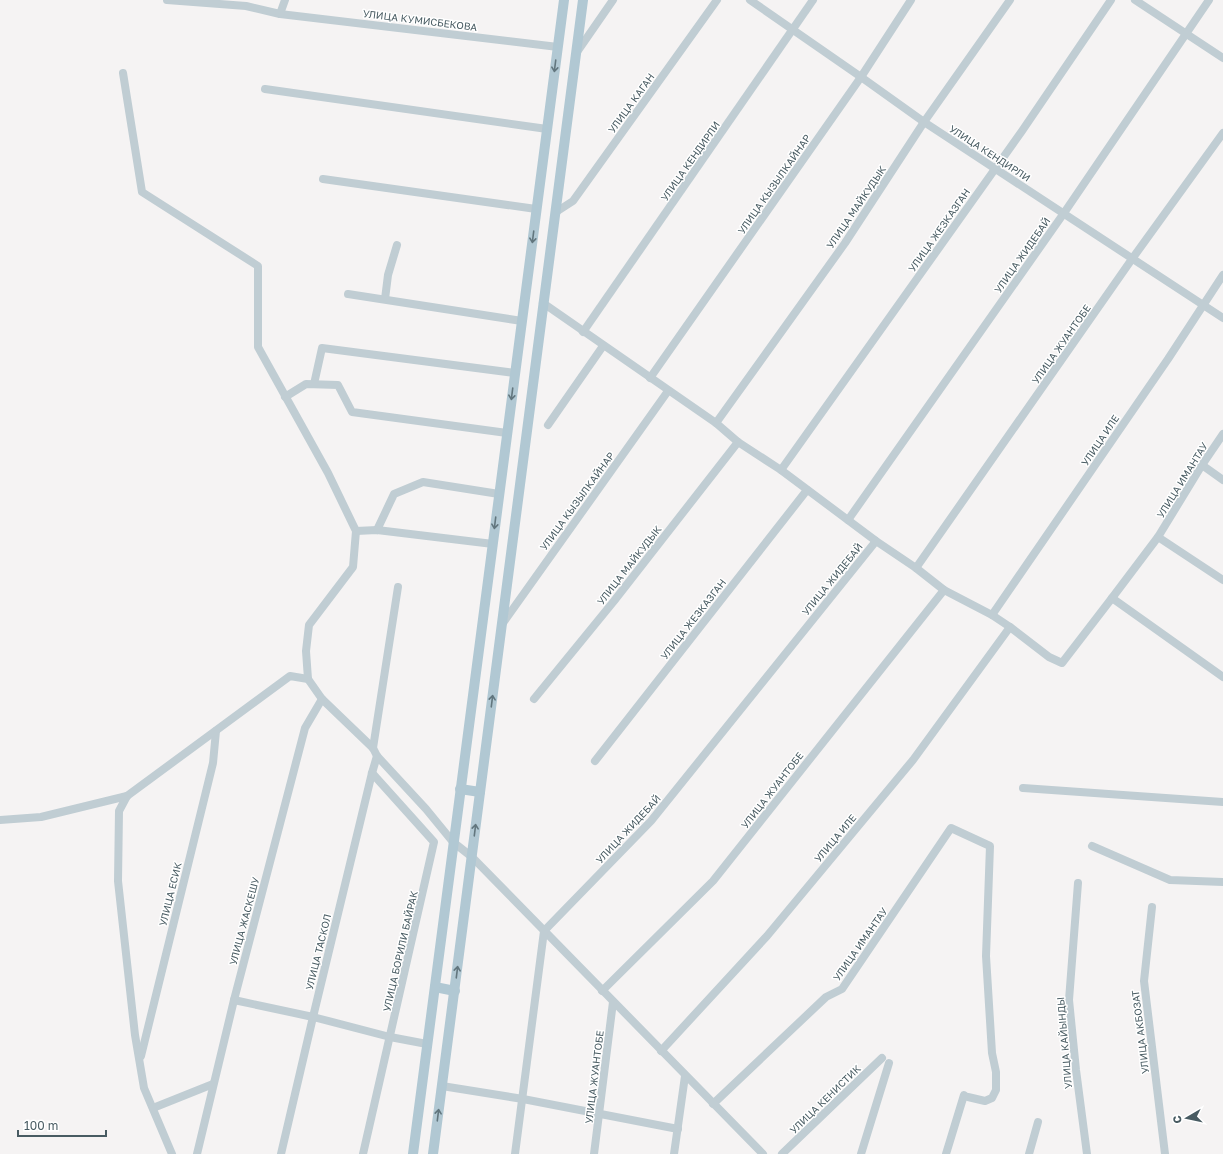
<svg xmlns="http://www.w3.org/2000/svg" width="1223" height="1154" viewBox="0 0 1223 1154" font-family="'Golos Text',sans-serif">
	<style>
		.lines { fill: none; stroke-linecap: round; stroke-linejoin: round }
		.minor { stroke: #c0cdd3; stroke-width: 8 }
		.major { stroke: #b1c8d3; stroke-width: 10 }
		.oneway { stroke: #62767e }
		.labels { text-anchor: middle; stroke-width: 3; stroke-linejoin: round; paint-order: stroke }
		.street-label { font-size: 10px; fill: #485b62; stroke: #fff }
	</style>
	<rect width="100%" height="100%" fill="#f5f3f3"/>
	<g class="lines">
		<g class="minor">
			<polyline points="167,0 246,6 280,14 558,47"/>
			<polyline points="750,0 861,77 924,122 1223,318"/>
			<polyline points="1135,0 1223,58"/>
			<polyline points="280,14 285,0"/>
			<polyline points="577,52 613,0"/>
			<polyline points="123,73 142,192 258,266 258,347 328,473 356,531 353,567 309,625 306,651 308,679"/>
			<polyline points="265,89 547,129"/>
			<polyline points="323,179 536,209"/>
			<polyline points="556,212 573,201 717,0"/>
			<polyline points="348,294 522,321"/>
			<polyline points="385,299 388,275 397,245"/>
			<polyline points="543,303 716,423 738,442 781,470 876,541 916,568 944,590 992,615 1010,627 1049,657 1062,663 1112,598 1223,677"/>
			<polyline points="583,332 813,0"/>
			<polyline points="650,378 861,77 911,0"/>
			<polyline points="314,384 322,348 515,373"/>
			<polyline points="285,397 306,384 338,385 352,412 507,433"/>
			<polyline points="716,423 845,243 924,122 1010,0"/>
			<polyline points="548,425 603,346"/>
			<polyline points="1202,465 1223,480"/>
			<polyline points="781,470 1022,131 1111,0"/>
			<polyline points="848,520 1064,213 1209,0"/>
			<polyline points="377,530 394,494 423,482 499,494"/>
			<polyline points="356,531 377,530 493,544"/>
			<polyline points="1158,537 1202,465 1223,434"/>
			<polyline points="916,568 1132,259 1223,133"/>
			<polyline points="1112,598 1158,537 1223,580"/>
			<polyline points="992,615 1168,359 1223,275"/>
			<polyline points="503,623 668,391"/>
			<polyline points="534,699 614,601 738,442"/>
			<polyline points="373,748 398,587"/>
			<polyline points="595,761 807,490"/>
			<polyline points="1023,788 1223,802"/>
			<polyline points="0,820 41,817 127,796"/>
			<polyline points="1092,846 1170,880 1223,882"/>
			<polyline points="1078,883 1069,1000 1076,1070 1087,1154"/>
			<polyline points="1152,907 1144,981 1165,1154"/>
			<polyline points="602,991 713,881 944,590"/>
			<polyline points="234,1000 313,1017 390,1037 427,1044"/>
			<polyline points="661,1051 767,936 913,760 1010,627"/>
			<polyline points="141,1056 213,763 216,731"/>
			<polyline points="442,1086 523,1099 678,1129"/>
			<polyline points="713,1104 826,997 842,989 951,828 990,846 986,956 992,1053 996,1072 996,1090 992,1098 985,1101 968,1097"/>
			<polyline points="153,1108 213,1084"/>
			<polyline points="172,1154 144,1088 135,1035 118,881 119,811 127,796 290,676 308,679 322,699 373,748 377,756 426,809 453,842 472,857 763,1154"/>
			<polyline points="197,1154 234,1000 305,728 322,699"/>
			<polyline points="281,1154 313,1017 372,773 377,756"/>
			<polyline points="363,1154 434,842 372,773"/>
			<polyline points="515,1154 544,931 651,821 876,541"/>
			<polyline points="594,1154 613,1002"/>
			<polyline points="674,1154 685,1076"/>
			<polyline points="782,1154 882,1058"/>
			<polyline points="861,1154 889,1063"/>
			<polyline points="946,1154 964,1095"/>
			<polyline points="1029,1154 1038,1122"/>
		</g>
		<g class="major">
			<polyline points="460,789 480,792"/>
			<polyline points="435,987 455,991"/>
			<polyline points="413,1154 564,0"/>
			<polyline points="433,1154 583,0"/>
		</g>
	</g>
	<defs><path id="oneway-shaft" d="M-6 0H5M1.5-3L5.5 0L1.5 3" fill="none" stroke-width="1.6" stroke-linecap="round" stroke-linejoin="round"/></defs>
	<g class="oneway">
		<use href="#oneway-shaft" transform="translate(555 66) rotate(97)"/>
		<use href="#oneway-shaft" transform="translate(533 237) rotate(97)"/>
		<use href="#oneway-shaft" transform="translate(512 394) rotate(97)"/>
		<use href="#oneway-shaft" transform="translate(495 523) rotate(97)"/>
		<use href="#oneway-shaft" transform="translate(492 701) rotate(-83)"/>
		<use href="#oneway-shaft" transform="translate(475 830) rotate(-83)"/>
		<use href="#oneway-shaft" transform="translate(457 972) rotate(-83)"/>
		<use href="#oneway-shaft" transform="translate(438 1115) rotate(-83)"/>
	</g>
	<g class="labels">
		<g class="street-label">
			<text transform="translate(420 20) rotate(7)" y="4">УЛИЦА КУМИСБЕКОВА</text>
			<text transform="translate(631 103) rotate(-54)" y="4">УЛИЦА КАГАН</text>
			<text transform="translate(990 153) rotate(33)" y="4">УЛИЦА КЕНДИРЛИ</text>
			<text transform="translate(690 161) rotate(-55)" y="4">УЛИЦА КЕНДИРЛИ</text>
			<text transform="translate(774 184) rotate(-55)" y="4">УЛИЦА КЫЗЫЛКАЙНАР</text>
			<text transform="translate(856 207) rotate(-56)" y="4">УЛИЦА МАЙКУДЫК</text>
			<text transform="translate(939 230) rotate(-55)" y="4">УЛИЦА ЖЕЗКАЗГАН</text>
			<text transform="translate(1022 255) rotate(-55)" y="4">УЛИЦА ЖИДЕБАЙ</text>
			<text transform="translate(1061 344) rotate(-55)" y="4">УЛИЦА ЖУАНТОБЕ</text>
			<text transform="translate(1100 440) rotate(-56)" y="4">УЛИЦА ИЛЕ</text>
			<text transform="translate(1182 480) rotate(-58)" y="4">УЛИЦА ИМАНТАУ</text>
			<text transform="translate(577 501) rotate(-54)" y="4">УЛИЦА КЫЗЫЛКАЙНАР</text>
			<text transform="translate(629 565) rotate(-52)" y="4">УЛИЦА МАЙКУДЫК</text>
			<text transform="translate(832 579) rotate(-51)" y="4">УЛИЦА ЖИДЕБАЙ</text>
			<text transform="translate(693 619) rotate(-52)" y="4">УЛИЦА ЖЕЗКАЗГАН</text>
			<text transform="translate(772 790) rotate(-52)" y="4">УЛИЦА ЖУАНТОБЕ</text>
			<text transform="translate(628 829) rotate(-47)" y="4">УЛИЦА ЖИДЕБАЙ</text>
			<text transform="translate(835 838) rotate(-50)" y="4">УЛИЦА ИЛЕ</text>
			<text transform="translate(170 894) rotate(-76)" y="4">УЛИЦА ЕСИК</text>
			<text transform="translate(244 921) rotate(-75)" y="4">УЛИЦА ЖАСКЕШУ</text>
			<text transform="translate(860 944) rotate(-55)" y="4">УЛИЦА ИМАНТАУ</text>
			<text transform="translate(400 951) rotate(-77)" y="4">УЛИЦА БОРИЛИ БАЙРАК</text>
			<text transform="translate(318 952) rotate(-76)" y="4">УЛИЦА ТАСКОЛ</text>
			<text transform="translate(1140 1032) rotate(-97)" y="4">УЛИЦА АКБОЗАТ</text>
			<text transform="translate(1064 1043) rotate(-95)" y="4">УЛИЦА КАЙЫНДЫ</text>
			<text transform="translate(594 1077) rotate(-83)" y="4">УЛИЦА ЖУАНТОБЕ</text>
			<text transform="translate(825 1099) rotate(-44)" y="4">УЛИЦА КЕНИСТИК</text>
		</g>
	</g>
	<g transform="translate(1187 1118) rotate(261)" stroke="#ffffff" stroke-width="3" paint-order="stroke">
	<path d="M0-3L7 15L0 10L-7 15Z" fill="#485b62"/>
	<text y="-6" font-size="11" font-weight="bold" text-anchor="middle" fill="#485b62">С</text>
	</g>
	<path d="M18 1130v6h88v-6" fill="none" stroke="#485b62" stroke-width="2"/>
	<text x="24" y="1130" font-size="12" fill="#485b62" stroke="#ffffff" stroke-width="3" paint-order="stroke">100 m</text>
</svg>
